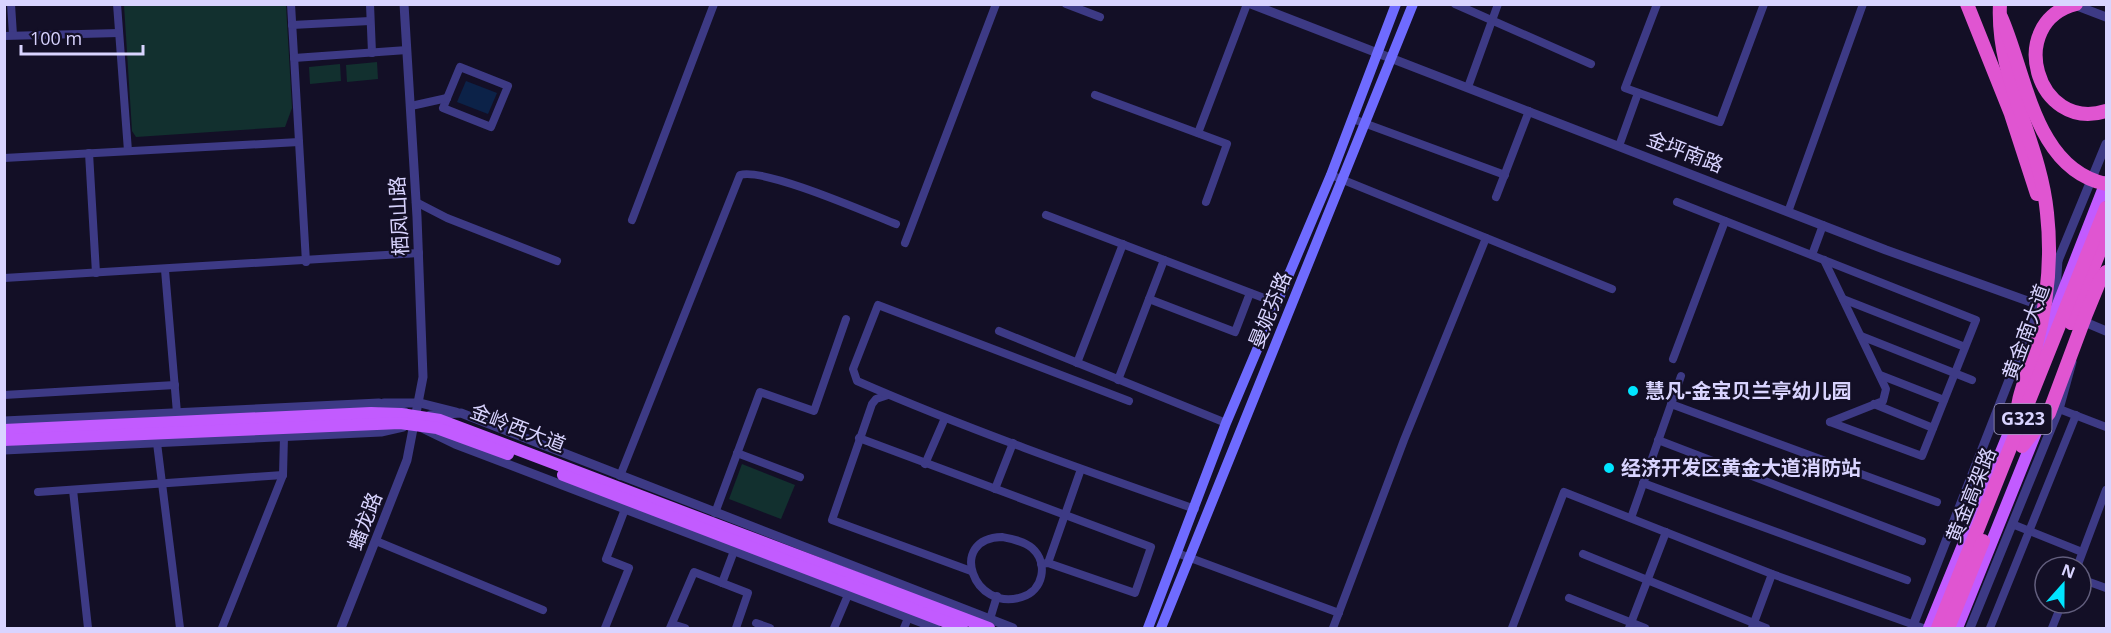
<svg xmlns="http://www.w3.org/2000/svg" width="2111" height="633" viewBox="0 0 2111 633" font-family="'Open Sans','Noto Sans SC',sans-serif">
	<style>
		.green { fill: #12302f }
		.water { fill: #0c2248 }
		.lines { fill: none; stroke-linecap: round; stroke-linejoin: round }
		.minor { stroke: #3d3a85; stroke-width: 8 }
		.tertiary { stroke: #3d3a85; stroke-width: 9 }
		.secondary { stroke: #6f6bff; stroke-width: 10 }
		.primary { stroke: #c25bff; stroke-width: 12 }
		.trunk { stroke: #e055d1; stroke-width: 14 }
		.poi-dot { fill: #00e5ff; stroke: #130f26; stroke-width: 2 }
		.labels { text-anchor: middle; stroke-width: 4.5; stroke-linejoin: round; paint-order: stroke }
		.shield { fill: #130f26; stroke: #9e99be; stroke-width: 1.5 }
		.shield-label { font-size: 18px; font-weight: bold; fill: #d9d4ff }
		.street-label { font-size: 20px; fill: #d9d4ff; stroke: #130f26 }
		.poi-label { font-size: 20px; font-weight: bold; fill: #d9d4ff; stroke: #130f26; text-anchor: start }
	</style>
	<rect width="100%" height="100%" fill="#130f26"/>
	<g class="green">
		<polygon points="124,5 286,5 292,108 285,127 136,137 132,131"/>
		<polygon points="377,62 378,79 347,82 346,65"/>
		<polygon points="340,64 341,81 310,84 309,67"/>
		<polygon points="742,464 795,485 781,519 729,499"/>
	</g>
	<polygon class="water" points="466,81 497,93 488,114 457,102"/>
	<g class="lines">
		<g class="minor">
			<polyline points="11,4 13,35"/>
			<polyline points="117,4 128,151"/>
			<polyline points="291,4 306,262"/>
			<polyline points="370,4 372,53"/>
			<polyline points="1066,4 1100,17"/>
			<polyline points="1455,4 1591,64"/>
			<polyline points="1657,4 1625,88 1720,122 1764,4"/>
			<polyline points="292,25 370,21"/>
			<polyline points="4,36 119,33"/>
			<polyline points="294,58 407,50"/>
			<polygon points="460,67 508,86 491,127 443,108"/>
			<polyline points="1468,87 1498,4"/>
			<polyline points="1095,95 1227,144 1206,202"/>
			<polyline points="411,106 447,98"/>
			<polyline points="1353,119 1505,175"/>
			<polyline points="1198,133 1247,4"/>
			<polyline points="1619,146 1638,93"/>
			<polyline points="89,153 96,273"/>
			<polyline points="4,158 299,142"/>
			<polyline points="1331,175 1612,289"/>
			<polyline points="1496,197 1529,111"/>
			<polyline points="416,202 447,218 557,261"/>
			<polyline points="1677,202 1976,320 1922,456 1830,422"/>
			<polyline points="1788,212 1863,4"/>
			<polyline points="1046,215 1277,303"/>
			<polyline points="632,220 714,4"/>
			<polyline points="905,243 996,4"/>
			<polyline points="1812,255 1823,225"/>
			<polyline points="1824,260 1886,389 1883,401 1830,422"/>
			<polyline points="165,270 177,413"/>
			<polyline points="4,278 419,253"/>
			<polyline points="1149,299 1235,332 1250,293"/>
			<polyline points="1843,299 1965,347"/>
			<polyline points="999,331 1226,423"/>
			<polyline points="1861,336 1972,380"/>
			<polyline points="1673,359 1725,221"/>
			<polyline points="1077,363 1123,244"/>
			<polyline points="1880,375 1944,400"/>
			<polyline points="1118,380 1164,260"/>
			<polyline points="4,395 175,385"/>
			<polyline points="888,395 876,399 872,404 832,520 971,571"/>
			<path d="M 1129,401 L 878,305 L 853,369 L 857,381 C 967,429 1081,469 1195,509"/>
			<polyline points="1671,404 1937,502"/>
			<polyline points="1874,404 1933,428"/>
			<polyline points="2054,407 2106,427"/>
			<polyline points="859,438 1151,547 1135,593 1048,563 1041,564"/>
			<polyline points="1658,440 1922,541"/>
			<polyline points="157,443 180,628"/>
			<polyline points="737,453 800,477"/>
			<polyline points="925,464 945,418"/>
			<path d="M 620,476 L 740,175 C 763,167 868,213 896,224"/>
			<polyline points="1643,483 1907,580"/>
			<polyline points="995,489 1013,443"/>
			<polyline points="73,490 88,628"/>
			<polyline points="38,492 283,475"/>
			<polyline points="715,513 760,392 814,411 846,319"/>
			<polyline points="1631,518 1681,376"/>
			<polyline points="2012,524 2082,552"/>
			<path d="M 1002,537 C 1012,539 1024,541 1032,548 C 1049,563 1043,591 1022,597 C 973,613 947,538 1002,537 Z"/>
			<polyline points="376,541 543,610"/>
			<polyline points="1177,553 1339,613"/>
			<polyline points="1583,554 1766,628"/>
			<polyline points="1048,563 1081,469"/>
			<polyline points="2077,567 2106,490"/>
			<polyline points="2081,579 2106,588"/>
			<polyline points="722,583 734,551"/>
			<polyline points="1569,598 1645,628"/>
			<polyline points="990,619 997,596"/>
			<polyline points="756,623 770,628"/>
			<polyline points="672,624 685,628"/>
			<polyline points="222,628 283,475 284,436"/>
			<polyline points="605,628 629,568 606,559 625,509"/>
			<polyline points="670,628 694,572 748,593 736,628"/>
			<polyline points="834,628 848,595"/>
			<polyline points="904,628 908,618"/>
			<polyline points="1333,628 1404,440 1486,238"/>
			<polyline points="1512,628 1564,492 1772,574 1923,628"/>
			<polyline points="1629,628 1666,532"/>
			<polyline points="1752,628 1772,574"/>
			<polyline points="1990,628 2076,415"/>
			<polyline points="2052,628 2062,603"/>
		</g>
		<g class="tertiary">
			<polyline points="1251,4 1886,250 2047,308"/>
			<polyline points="2072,4 2106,17"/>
			<polyline points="2057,263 2106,144"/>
			<polyline points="2055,305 2058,260"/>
			<polyline points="2080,320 2106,331"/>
			<polyline points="2026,338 2041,301"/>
			<polyline points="384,403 420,403 456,412"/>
			<polyline points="430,415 461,413 1013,628"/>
			<polyline points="4,421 379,403 405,412"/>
			<polyline points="422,428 455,444 936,628"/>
			<polyline points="4,450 381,432 403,427"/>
			<polyline points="341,628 407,460 423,377 417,217 404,4"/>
			<polyline points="1912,628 2022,347 2039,328"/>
			<polyline points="1970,628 2059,409 2072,362"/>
		</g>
		<g class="secondary">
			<polyline points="1148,628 1226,423 1331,175 1396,4"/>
			<polyline points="1161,628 1413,4"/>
		</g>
		<g class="primary">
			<polyline points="2041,348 2106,182"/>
			<polyline points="4,430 371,413 401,414 440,420 989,628"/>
			<polyline points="4,440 400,423 437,428 508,454"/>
			<polyline points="563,475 962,628"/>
			<polyline points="1929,628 2015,418"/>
			<polyline points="1957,628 2036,432"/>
		</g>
		<g class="trunk">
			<polyline points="1967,4 2011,114 2037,194"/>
			<path d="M 2000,4 C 1996,78 2040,140 2047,213 C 2052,258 2047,306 2035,349 C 2026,380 2017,395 2015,429"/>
			<path d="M 2076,4 C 2005,22 2036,133 2106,111"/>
			<path d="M 2001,17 C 2026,73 2034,169 2106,184"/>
			<polyline points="2071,323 2106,235"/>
			<polyline points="2022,446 2049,413 2086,314 2100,280 2106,272"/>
			<polyline points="1938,628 2106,208"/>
			<polyline points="1948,628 1983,541"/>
		</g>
	</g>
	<g class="poi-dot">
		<circle cx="1633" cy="391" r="6"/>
		<circle cx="1609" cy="468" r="6"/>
	</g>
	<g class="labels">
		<rect class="shield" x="1994.5" y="404" width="57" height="30" rx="4.5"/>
		<g class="shield-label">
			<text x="2023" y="425">G323</text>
		</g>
		<g class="street-label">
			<text transform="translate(1685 152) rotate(21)" y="7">金坪南路</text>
			<text transform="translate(399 216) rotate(-93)" y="7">栖凤山路</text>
			<text transform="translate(1270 310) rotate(-68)" y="7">曼妮芬路</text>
			<text transform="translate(2026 332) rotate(-70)" y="7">黄金南大道</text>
			<text transform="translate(518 428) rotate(21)" y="7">金岭西大道</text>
			<text transform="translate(1971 495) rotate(-68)" y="7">黄金高架路</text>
			<text transform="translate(365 521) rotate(-69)" y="7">蟠龙路</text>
		</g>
		<g class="poi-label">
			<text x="1645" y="398">慧凡-金宝贝兰亭幼儿园</text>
			<text x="1621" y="475">经济开发区黄金大道消防站</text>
		</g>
	</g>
	<rect width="2111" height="633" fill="none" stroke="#d9d4ff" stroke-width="12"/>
	<g transform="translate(2063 585) rotate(21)"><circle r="28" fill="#130f26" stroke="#625e7d" stroke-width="1.5"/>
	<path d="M0-4.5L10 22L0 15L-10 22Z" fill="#00e5ff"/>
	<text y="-9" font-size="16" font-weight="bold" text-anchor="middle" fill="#d9d4ff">N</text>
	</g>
	<path d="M21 45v9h122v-9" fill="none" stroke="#d9d4ff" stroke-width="3"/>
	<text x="30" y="45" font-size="18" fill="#d9d4ff" stroke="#130f26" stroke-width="4.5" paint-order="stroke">100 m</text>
</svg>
